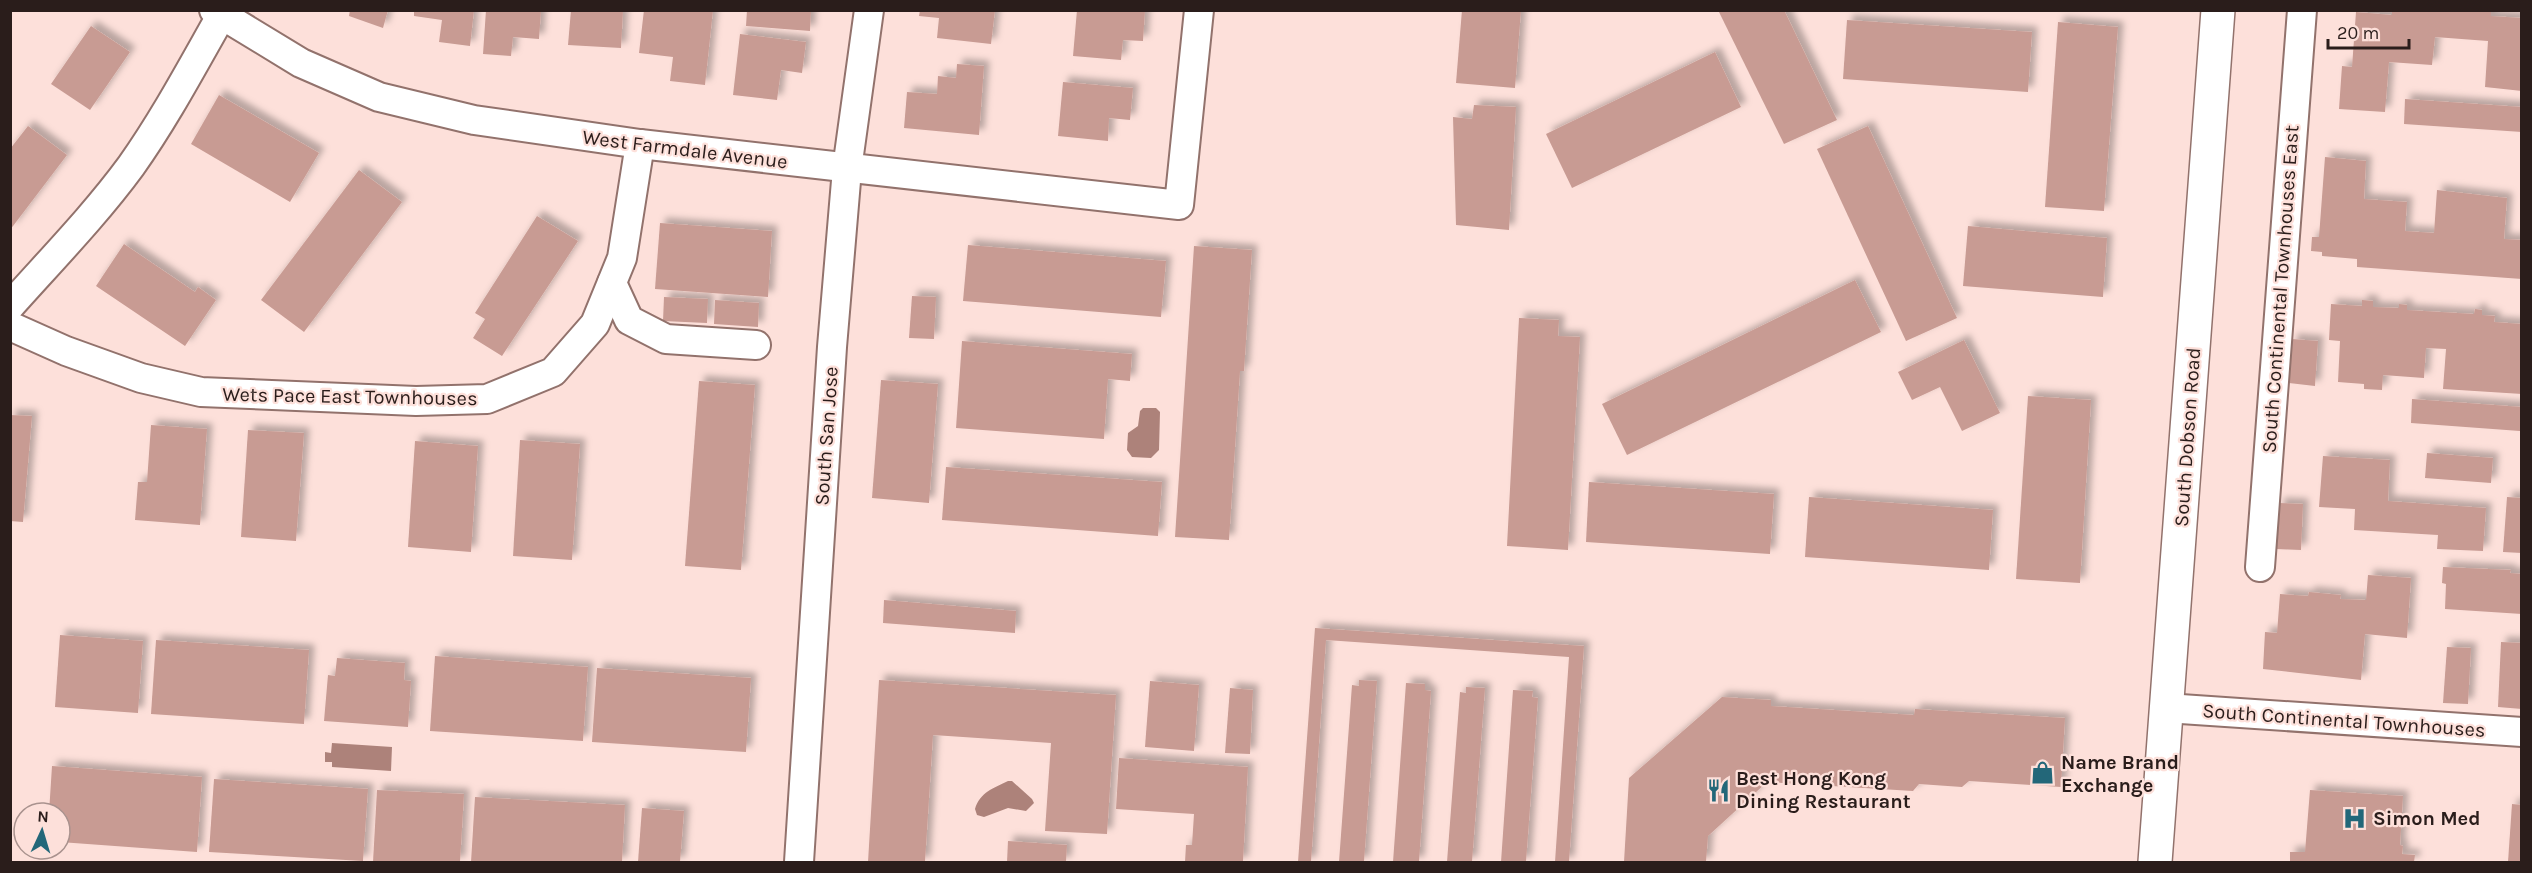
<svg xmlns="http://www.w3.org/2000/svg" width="2532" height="873" viewBox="0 0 2532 873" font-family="Karla,sans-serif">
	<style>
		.water { fill: #ad827a }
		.building { fill: #c89b93; filter: url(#shadow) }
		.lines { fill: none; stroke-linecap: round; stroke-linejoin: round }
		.minor-casing { stroke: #92726c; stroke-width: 32 }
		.major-casing { stroke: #92726c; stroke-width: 36 }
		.minor { stroke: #fff; stroke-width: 28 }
		.major { stroke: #fff; stroke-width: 33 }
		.labels { text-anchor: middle; stroke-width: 4.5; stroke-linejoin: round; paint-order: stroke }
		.street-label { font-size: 20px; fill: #2a1d1b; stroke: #fde0da }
		.poi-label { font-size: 20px; font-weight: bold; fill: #2a1d1b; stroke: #fde0da; text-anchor: start }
	</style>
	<defs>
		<filter id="shadow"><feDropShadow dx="5.5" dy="-5.5" stdDeviation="3" flood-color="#0004"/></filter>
	</defs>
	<rect width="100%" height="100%" fill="#fde0da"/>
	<g class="water">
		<polygon points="1143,408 1156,408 1160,412 1159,450 1151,458 1132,457 1127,450 1128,433 1138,426 1140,411"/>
		<polygon points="332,743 392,747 391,771 332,767 332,762 325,762 325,752 331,753"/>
		<path d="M 1008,781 L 1012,781 L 1032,799 L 1034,803 L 1026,811 L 1008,808 L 984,817 L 977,815 L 975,809 C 980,792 994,788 1008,781 Z"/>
	</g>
	<g class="building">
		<polygon points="350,10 388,10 383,28 349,16"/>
		<polygon points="414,10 474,10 470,46 439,42 442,20 414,16"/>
		<polygon points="486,10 541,10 539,39 513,37 511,56 483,54"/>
		<polygon points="571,10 623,10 621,48 568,45"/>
		<polygon points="644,10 713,10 705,85 670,81 673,57 639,53"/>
		<polygon points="747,10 811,10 810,31 746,26"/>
		<polygon points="920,10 995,10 991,44 937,38 939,18 919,16"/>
		<polygon points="1077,10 1145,10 1143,41 1123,40 1121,60 1073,56"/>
		<polygon points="1462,10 1521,10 1515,88 1456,83"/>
		<polygon points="1718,10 1784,10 1837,120 1784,144"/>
		<polygon points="2392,10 2491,10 2491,16 2522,18 2522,91 2485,87 2488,41 2435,37 2432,65 2389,62 2385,112 2339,109 2342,66 2352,67 2356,12 2392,15"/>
		<polygon points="1847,20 2032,32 2028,92 1843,79"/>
		<polygon points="2058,22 2118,27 2104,211 2045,207"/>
		<polygon points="91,26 130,52 90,110 51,84"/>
		<polygon points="740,34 806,42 802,73 781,70 777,100 733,95"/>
		<polygon points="1715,52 1741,107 1572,188 1546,134"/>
		<polygon points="957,64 984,66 979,135 904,128 907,92 937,94 938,76 956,78"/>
		<polygon points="1063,82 1133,88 1130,120 1109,118 1108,141 1058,136"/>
		<polygon points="219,95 319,153 290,202 191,144"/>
		<polygon points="2405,99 2522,107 2522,132 2404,124"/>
		<polygon points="1474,105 1516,107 1509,230 1456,225 1453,117 1472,119"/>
		<polygon points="28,126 67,155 10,230 10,149"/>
		<polygon points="1868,126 1957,318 1906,341 1817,149"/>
		<polygon points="2325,157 2366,161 2364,199 2407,202 2405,231 2434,233 2437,190 2507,198 2504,239 2522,240 2522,279 2357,267 2357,259 2322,256 2322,252 2311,251 2312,237 2319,237"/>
		<polygon points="359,170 402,202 304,332 261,300"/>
		<polygon points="537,216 578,241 502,356 473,338 485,319 475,313"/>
		<polygon points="660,223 772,231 768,297 655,289"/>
		<polygon points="1968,226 2107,238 2103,297 1963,286"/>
		<polygon points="124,244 195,292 198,287 216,300 185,346 96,286"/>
		<polygon points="968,245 1166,261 1161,317 963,301"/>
		<polygon points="1194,246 1252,250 1244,371 1240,371 1229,540 1175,537"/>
		<polygon points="1855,280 1881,332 1627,455 1602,404"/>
		<polygon points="912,296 936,297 934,339 909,338"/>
		<polygon points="664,297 708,299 707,323 663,321"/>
		<polygon points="715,300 759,303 758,327 714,324"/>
		<polygon points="2362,300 2373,301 2373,307 2399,308 2399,304 2407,305 2407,310 2474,314 2475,309 2482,310 2482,315 2495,316 2494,322 2522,324 2522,394 2443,389 2446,349 2426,348 2424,378 2383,375 2382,390 2364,389 2364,384 2338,382 2340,341 2329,340 2331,304 2362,306"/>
		<polygon points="1519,318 1559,320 1558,336 1580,337 1568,550 1507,546"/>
		<polygon points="2292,339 2318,341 2315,386 2289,383"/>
		<polygon points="1964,340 2000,413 1962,431 1940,387 1912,400 1898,372"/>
		<polygon points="962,341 1132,354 1130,381 1108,379 1104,439 956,428"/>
		<polygon points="881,380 938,384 929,503 872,498"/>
		<polygon points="699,381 755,385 741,570 685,566"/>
		<polygon points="2028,396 2091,400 2080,583 2016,579"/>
		<polygon points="2412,399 2522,407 2520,431 2411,423"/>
		<polygon points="10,415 32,416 23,522 10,521"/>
		<polygon points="151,425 207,429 200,525 135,520 138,482 147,482"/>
		<polygon points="248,430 304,433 296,541 241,537"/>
		<polygon points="520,440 580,444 572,560 513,556"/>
		<polygon points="415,441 478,446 471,552 408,547"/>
		<polygon points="2427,453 2493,458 2491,483 2425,478"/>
		<polygon points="2323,456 2390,460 2388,501 2486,508 2483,551 2437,549 2438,535 2354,530 2355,509 2319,507"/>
		<polygon points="946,467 1162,482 1158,536 942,520"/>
		<polygon points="1589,482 1774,494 1770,554 1586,542"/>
		<polygon points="1809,497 1993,510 1989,570 1805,557"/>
		<polygon points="2507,497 2522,498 2522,553 2503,552"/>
		<polygon points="2279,503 2303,504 2301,550 2276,549"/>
		<polygon points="2443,567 2511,570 2510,573 2522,574 2522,614 2445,609 2446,584 2442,583"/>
		<polygon points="2368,575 2411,578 2407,638 2365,634 2361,680 2263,669 2265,632 2277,633 2280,594 2308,596 2309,592 2341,595 2340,599 2366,600"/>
		<polygon points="884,600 1016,611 1015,633 883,623"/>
		<polygon points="1315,628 1584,646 1569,862 1555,862 1569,657 1326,640 1311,862 1298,862"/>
		<polygon points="60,635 143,641 138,713 55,707"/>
		<polygon points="156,640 309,650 304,724 151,714"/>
		<polygon points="2501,642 2522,643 2522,709 2498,707"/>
		<polygon points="2447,647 2471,648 2468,704 2443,703"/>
		<polygon points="435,656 588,667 583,741 430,731"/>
		<polygon points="337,658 405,663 404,680 411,681 408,727 324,721 328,675 335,676"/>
		<polygon points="597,668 751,678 746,752 592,742"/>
		<polygon points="879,680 1116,695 1107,834 1045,831 1051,743 933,735 925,862 868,862"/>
		<polygon points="1359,680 1377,681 1364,862 1339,862 1352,685 1359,686"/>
		<polygon points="1150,681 1199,685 1194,751 1145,747"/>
		<polygon points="1406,683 1425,684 1425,690 1431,691 1419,862 1393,862"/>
		<polygon points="1466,687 1485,688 1472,862 1447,862 1460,692 1466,693"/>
		<polygon points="1230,688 1253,690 1250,754 1225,753"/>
		<polygon points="1513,690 1533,691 1532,697 1538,698 1526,862 1501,862"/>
		<polygon points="1722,697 1771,700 1771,706 1914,715 1915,709 2065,718 2061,787 1969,781 1962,787 1919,784 1913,791 1767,782 1708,836 1706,862 1624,862 1629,778"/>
		<polygon points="1119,758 1248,767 1243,862 1185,862 1186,845 1192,845 1194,814 1116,809"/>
		<polygon points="52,766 202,777 197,852 60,842 60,813 49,813"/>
		<polygon points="214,779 368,789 363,861 209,852"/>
		<polygon points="377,790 464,794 460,862 373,862"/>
		<polygon points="2310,790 2403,796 2400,845 2403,846 2402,854 2415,855 2414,862 2290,862 2290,852 2305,852"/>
		<polygon points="475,797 625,805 622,862 471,862"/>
		<polygon points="2512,804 2522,805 2522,862 2508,862"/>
		<polygon points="642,808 684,811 680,862 638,862"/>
		<polygon points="1008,841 1067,845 1066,862 1007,862"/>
	</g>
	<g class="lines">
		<defs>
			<g id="minor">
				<polyline points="214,10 301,63 379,97 474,120 640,144 1179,205 1199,10"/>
				<polyline points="612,283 629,320 666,339 756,345"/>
				<path d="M 10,306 C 51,260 95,215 131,166 C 165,118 192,67 221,16"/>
				<polyline points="10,326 66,351 141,378 201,392 416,401 487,399 553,372 595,324 622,258 640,144"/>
				<polyline points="2260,567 2302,10"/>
				<polyline points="2166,708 2522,732"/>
				<polyline points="799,862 832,347 847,169 869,10"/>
			</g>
			<polyline id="major" points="2155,862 2218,10"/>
		</defs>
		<use href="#minor" class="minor-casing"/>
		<use href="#major" class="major-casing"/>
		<use href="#minor" class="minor"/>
		<use href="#major" class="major"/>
	</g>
	<defs>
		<symbol id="shop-bare" viewBox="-9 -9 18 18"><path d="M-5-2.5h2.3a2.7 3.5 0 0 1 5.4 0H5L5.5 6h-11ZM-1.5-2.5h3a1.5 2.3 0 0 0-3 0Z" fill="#236779" stroke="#fde0da" stroke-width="2.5" paint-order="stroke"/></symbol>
		<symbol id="restaurant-bare" viewBox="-9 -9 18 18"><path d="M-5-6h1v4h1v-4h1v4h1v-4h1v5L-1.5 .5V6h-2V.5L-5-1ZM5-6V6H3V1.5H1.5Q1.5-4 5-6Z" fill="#236779" stroke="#fde0da" stroke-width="2.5" paint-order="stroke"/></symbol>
		<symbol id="hospital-bare" viewBox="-9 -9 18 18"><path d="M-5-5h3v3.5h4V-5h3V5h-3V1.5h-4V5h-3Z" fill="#236779" stroke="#fde0da" stroke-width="2.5" paint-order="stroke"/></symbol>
	</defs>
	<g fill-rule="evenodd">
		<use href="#shop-bare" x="2026" y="756" width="33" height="33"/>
		<use href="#restaurant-bare" x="1702" y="774" width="33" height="33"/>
		<use href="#hospital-bare" x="2338" y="802" width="33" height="33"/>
	</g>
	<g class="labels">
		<g class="street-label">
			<text transform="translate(685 149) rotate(7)" y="7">West Farmdale Avenue</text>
			<text transform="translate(2280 289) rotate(-86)" y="7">South Continental Townhouses East</text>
			<text transform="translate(350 396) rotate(1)" y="7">Wets Pace East Townhouses</text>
			<text transform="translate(826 436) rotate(-86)" y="7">South San Jose</text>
			<text transform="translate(2187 437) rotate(-86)" y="7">South Dobson Road</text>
			<text transform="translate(2344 720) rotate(4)" y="7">South Continental Townhouses</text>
		</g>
		<g class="poi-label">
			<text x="2061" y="769">Name Brand<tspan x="2061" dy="23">Exchange</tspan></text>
			<text x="1736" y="785">Best Hong Kong<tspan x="1736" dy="23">Dining Restaurant</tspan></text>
			<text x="2373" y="825">Simon Med</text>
		</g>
	</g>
	<rect width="2532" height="873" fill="none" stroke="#2a1d1b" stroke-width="24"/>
	<g transform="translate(42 831) rotate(4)"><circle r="28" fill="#fde0da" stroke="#a9928e" stroke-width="1.5"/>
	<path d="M0-4.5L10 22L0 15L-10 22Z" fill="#236779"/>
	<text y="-9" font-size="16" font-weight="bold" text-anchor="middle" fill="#2a1d1b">N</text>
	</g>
	<path d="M2328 39v9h81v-9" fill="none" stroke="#2a1d1b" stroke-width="3"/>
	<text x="2337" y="39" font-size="18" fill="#2a1d1b" stroke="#fde0da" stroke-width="4.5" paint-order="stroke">20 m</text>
</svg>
